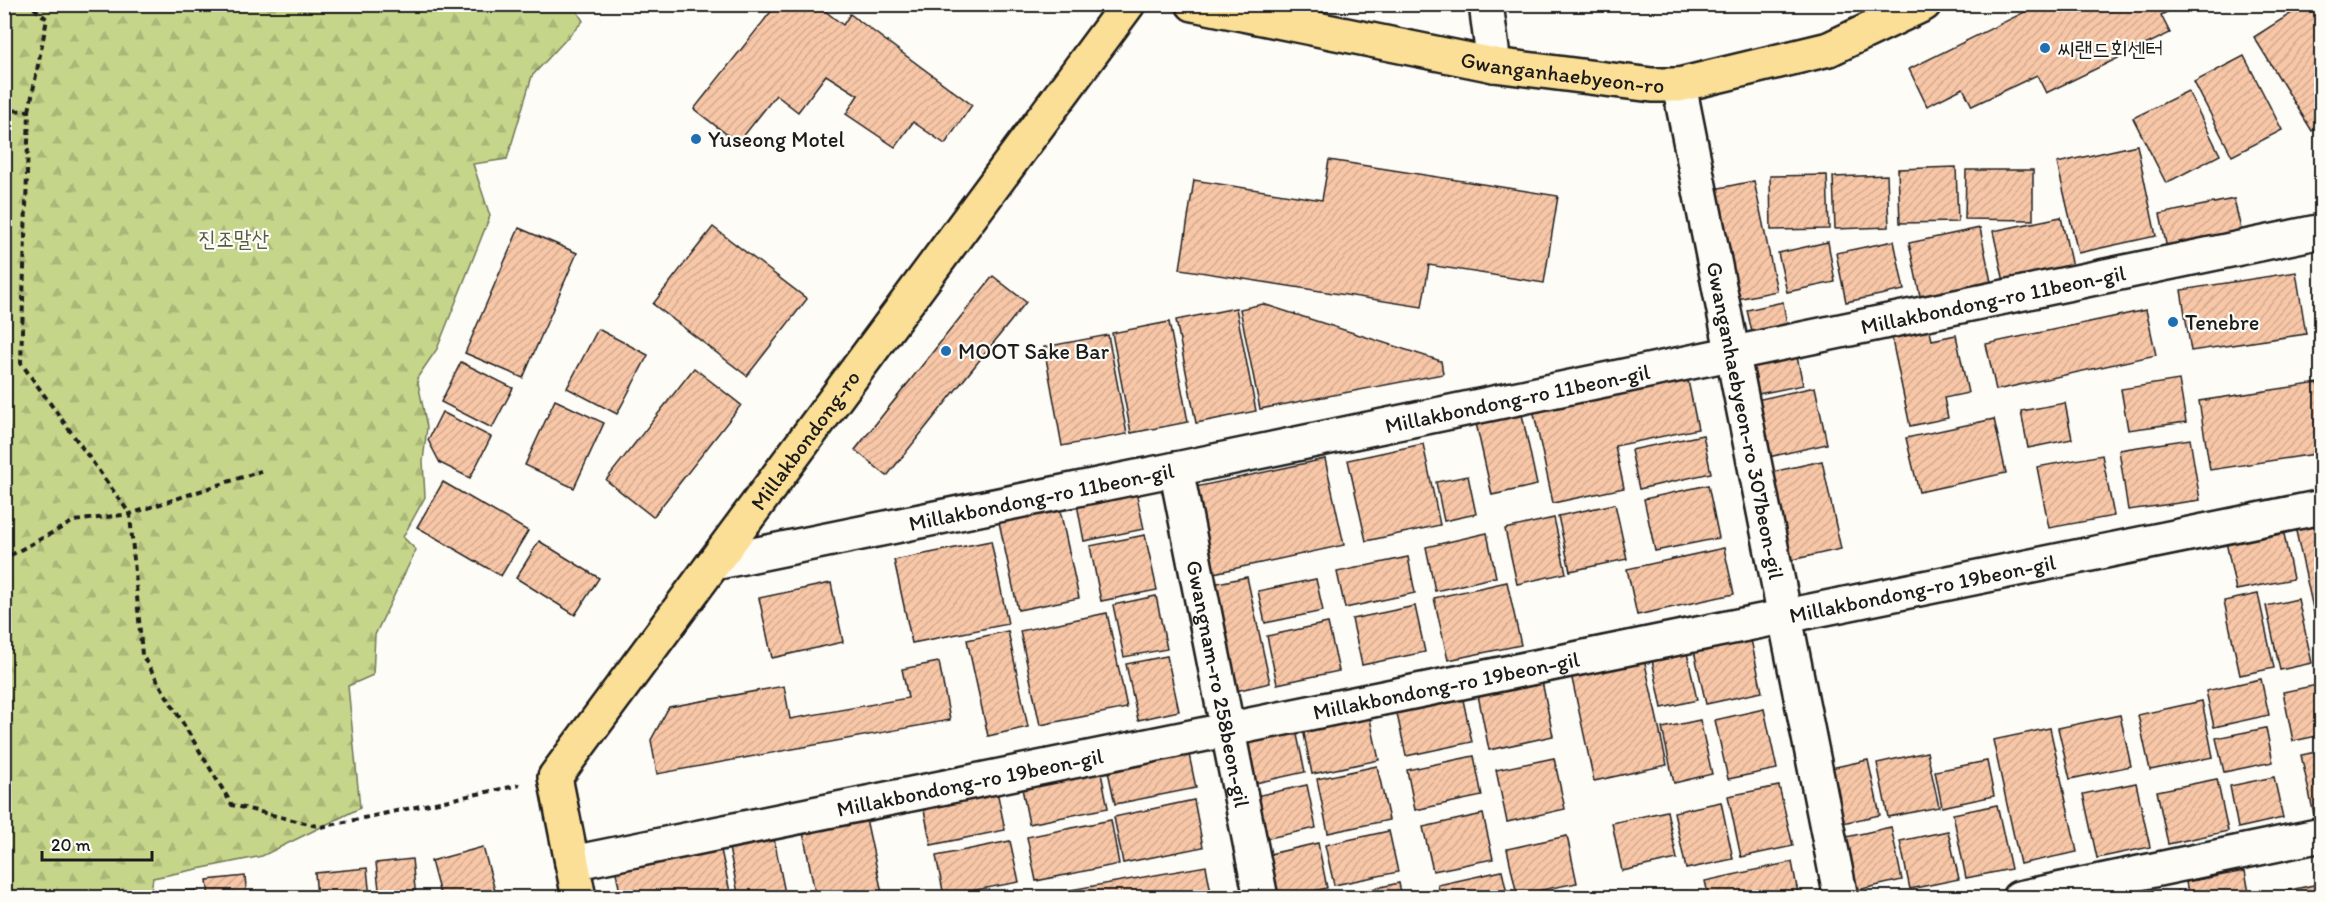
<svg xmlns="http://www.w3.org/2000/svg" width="2326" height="902" viewBox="0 0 2326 902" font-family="Itim,'Poor Story',sans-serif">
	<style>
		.forest { fill: url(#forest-firs); stroke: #707954; stroke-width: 1.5 }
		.building { fill: url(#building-hatch); stroke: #1c1c1c; stroke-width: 1.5 }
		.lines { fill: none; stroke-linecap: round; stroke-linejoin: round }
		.minor-casing { stroke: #1c1c1c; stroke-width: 38 }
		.major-casing { stroke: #1c1c1c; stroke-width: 38 }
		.path { stroke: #1c1c1c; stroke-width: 4; stroke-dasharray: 6 4.5; stroke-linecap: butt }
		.minor { stroke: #fdfcf7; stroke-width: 33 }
		.major { stroke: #fbdf96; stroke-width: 33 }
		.poi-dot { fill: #1f6fb2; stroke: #fdfcf7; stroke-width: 2 }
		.labels { text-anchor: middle; stroke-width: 4.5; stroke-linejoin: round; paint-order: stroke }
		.poi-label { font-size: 22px; fill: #1c1c1c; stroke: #fdfcf7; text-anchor: start }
		.street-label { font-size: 22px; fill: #1c1c1c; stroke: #fdfcf7 }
		.park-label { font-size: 22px; fill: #575d43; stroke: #fdfcf7 }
	</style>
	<defs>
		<pattern id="forest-firs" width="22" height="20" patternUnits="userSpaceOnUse" patternTransform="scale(1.5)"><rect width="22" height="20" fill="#c5d68b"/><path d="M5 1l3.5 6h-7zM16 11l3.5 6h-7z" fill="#a9b777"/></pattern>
		<pattern id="building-hatch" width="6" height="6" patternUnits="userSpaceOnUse" patternTransform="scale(1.5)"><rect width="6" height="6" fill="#f8c7a8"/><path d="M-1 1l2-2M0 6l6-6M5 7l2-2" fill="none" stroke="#d4aa90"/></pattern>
	</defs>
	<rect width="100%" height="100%" fill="#fdfcf7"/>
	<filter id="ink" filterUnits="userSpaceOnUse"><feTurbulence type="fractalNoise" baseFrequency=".0167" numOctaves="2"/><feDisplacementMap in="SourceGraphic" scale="12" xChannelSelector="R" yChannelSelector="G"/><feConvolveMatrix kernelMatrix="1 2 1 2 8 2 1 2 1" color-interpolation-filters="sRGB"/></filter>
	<g filter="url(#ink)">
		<polygon class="forest" points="5,4 573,4 583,21 532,76 507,159 473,164 490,216 437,349 417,378 427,427 423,461 425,497 403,537 416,550 375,635 373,675 348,686 360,808 262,856 153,878 150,897 5,897"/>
		<g class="building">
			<polygon points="777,4 816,4 843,25 850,14 972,105 945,144 913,122 895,147 846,114 858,95 826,75 798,112 776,95 738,143 694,109"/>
			<polygon points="2041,4 2182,4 2161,15 2170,33 2046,93 2037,75 1972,106 1963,88 1927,106 1909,69"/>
			<polygon points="2306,4 2310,4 2322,22 2322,125 2312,131 2254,37"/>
			<polygon points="2244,56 2282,130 2232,156 2194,82"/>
			<polygon points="2188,91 2220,155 2166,183 2133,118"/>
			<polygon points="2137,145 2156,236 2078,253 2057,163"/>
			<polygon points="1329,160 1558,196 1544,283 1429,265 1422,307 1180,269 1194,180 1322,200"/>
			<polygon points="1956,167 1958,222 1900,223 1898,169"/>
			<polygon points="1966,170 2033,170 2033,220 1965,219"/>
			<polygon points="1827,175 1829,229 1771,230 1770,176"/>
			<polygon points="1887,175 1889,227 1835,229 1833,177"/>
			<polygon points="1754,181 1777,291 1737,299 1714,189"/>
			<polygon points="2234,199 2243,238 2168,254 2160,214"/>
			<polygon points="2061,217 2072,267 2004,282 1993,231"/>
			<polygon points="713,227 807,299 747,376 653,304"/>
			<polygon points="519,228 577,253 523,378 465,353"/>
			<polygon points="1980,228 1991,282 1920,296 1909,243"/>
			<polygon points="1894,241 1904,290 1846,302 1836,253"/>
			<polygon points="1828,242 1835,282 1787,292 1778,253"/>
			<polygon points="2296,272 2306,334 2191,351 2181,290"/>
			<polygon points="993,276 1026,302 887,476 855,450"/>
			<polygon points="1783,302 1787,324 1752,332 1747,310"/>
			<polygon points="1263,304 1441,361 1443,374 1260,409 1240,309"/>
			<polygon points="1236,308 1256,411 1196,423 1176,320"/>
			<polygon points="2146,310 2156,355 1996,390 1986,344"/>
			<polygon points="1169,322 1188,422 1131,433 1112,333"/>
			<polygon points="1929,327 1932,340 1956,335 1968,393 1944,398 1948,418 1910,426 1891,335"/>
			<polygon points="598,329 648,355 617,414 567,388"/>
			<polygon points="1108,335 1127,434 1062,446 1044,347"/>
			<polygon points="1795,347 1803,385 1748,396 1740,358"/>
			<polygon points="461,362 513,388 492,428 441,402"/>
			<polygon points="694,368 741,405 653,517 606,480"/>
			<polygon points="1686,371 1698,429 1615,446 1624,488 1553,503 1532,404"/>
			<polygon points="2179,380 2186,422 2128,430 2121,389"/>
			<polygon points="2318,383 2322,406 2322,453 2210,470 2199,401"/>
			<polygon points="1815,387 1827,444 1764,458 1752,401"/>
			<polygon points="555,400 604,423 574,488 525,465"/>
			<polygon points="2065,403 2072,439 2028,448 2021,411"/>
			<polygon points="1520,405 1537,485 1492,495 1474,414"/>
			<polygon points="442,412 491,437 470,478 440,463 428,440"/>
			<polygon points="1994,419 2006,473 1919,492 1906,438"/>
			<polygon points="1703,435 1711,473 1639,489 1631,450"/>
			<polygon points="2190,439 2200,500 2128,510 2119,450"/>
			<polygon points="1423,444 1440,525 1366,541 1348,460"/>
			<polygon points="2102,455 2114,516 2049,528 2037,467"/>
			<polygon points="1325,459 1344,545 1209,574 1191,488"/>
			<polygon points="1822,461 1841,549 1782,562 1763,474"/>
			<polygon points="1468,476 1476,514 1444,521 1436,482"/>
			<polygon points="443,482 528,531 501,576 417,527"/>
			<polygon points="1708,485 1719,538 1655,551 1644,499"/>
			<polygon points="1135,487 1144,529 1084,541 1076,499"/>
			<polygon points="1615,504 1627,559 1570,571 1558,516"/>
			<polygon points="1060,510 1079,598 1018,610 999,522"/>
			<polygon points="2322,516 2322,612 2314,613 2294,522"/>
			<polygon points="1554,518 1566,573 1517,584 1505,529"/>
			<polygon points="2282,524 2293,579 2236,590 2225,537"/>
			<polygon points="1487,533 1496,577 1435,591 1426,547"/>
			<polygon points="1145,535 1157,590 1101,601 1090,546"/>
			<polygon points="539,541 599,578 575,615 516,578"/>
			<polygon points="991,541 1008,624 912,643 894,560"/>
			<polygon points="1724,548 1734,594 1637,615 1627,569"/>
			<polygon points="1408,557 1415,593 1345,608 1337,572"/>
			<polygon points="1247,577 1270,683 1231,692 1208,585"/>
			<polygon points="1316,579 1323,611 1265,623 1258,591"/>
			<polygon points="1507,582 1521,645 1448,660 1434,598"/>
			<polygon points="831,583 843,642 772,658 759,598"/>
			<polygon points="2258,594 2274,668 2240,675 2224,601"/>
			<polygon points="1156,596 1167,649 1124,657 1113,605"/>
			<polygon points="2298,599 2312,663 2280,670 2266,606"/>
			<polygon points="1415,606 1425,652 1362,665 1352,619"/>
			<polygon points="1107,613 1127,708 1040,725 1020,631"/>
			<polygon points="1328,623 1339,671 1277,684 1267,636"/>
			<polygon points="1749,630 1762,692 1706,704 1692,642"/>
			<polygon points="1008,631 1028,727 988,736 967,640"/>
			<polygon points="1686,648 1697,700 1662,708 1651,655"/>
			<polygon points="1167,656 1179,711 1138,720 1126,664"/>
			<polygon points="1644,659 1667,765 1594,781 1571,674"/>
			<polygon points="939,662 950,720 657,774 651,740 669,707 784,686 790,719 908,698 902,669"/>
			<polygon points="1541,676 1553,736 1489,750 1477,690"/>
			<polygon points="2261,679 2269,715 2214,727 2206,691"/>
			<polygon points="2322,684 2322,735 2293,741 2283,692"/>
			<polygon points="1462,695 1472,742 1406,756 1396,709"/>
			<polygon points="2202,701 2213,757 2150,770 2138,715"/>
			<polygon points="1764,709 1777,769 1728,779 1715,720"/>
			<polygon points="1368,710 1379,760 1312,774 1302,724"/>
			<polygon points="2120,715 2131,766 2070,779 2058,728"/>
			<polygon points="1700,720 1712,774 1674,783 1662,728"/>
			<polygon points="1294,721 1305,772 1242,786 1231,735"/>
			<polygon points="2050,728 2077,852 2020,864 1993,740"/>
			<polygon points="2266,728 2273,762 2224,772 2216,738"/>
			<polygon points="1187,745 1196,788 1115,804 1106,762"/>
			<polygon points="2322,751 2322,813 2314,815 2301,755"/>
			<polygon points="1927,752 1939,807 1888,817 1877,763"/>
			<polygon points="1474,756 1482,796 1415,810 1407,770"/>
			<polygon points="1554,758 1565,809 1507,822 1496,770"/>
			<polygon points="1868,760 1880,815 1828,826 1817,771"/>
			<polygon points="1987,761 1994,796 1942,807 1935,771"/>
			<polygon points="1377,766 1389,820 1328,833 1317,779"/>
			<polygon points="1100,768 1108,808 1029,824 1021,783"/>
			<polygon points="2274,777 2283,818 2238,828 2230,786"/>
			<polygon points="2217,779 2228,831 2168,844 2157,791"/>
			<polygon points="2136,783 2150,847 2097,858 2083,794"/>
			<polygon points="1307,785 1316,828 1260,840 1251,797"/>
			<polygon points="996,786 1005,830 931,845 922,800"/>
			<polygon points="1779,786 1793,846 1741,857 1728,796"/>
			<polygon points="1194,800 1203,847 1123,863 1114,817"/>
			<polygon points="1721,802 1733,859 1686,869 1674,812"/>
			<polygon points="1997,805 2011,869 1966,878 1953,814"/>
			<polygon points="1667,811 1677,859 1622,871 1612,823"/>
			<polygon points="865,814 882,893 861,898 816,898 802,827"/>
			<polygon points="1483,814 1493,859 1433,871 1423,827"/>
			<polygon points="1111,820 1119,864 1036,881 1027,837"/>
			<polygon points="1891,827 1902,880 1853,891 1842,838"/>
			<polygon points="1389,831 1398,872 1334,885 1325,845"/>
			<polygon points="1948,831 1959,879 1910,889 1900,841"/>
			<polygon points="773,834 786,898 739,898 728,843"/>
			<polygon points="1567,836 1577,883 1517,895 1507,849"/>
			<polygon points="1010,841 1019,882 944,896 936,856"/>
			<polygon points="1318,843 1327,888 1283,898 1266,898 1257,857"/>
			<polygon points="483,847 497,898 441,898 431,861"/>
			<polygon points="721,850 730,892 703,898 621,898 616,872"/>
			<polygon points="412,859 416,898 380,898 376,863"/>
			<polygon points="1792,862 1799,898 1709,898 1705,881"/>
			<polygon points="1206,866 1212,898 1025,898"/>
			<polygon points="367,868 370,898 317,898 315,873"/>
			<polygon points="1502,871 1508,898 1441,898 1438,885"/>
			<polygon points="2245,871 2250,898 2189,898 2186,882"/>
			<polygon points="245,876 247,898 209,898 207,880"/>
			<polygon points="1399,883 1402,898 1340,898 1340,896"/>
			<polygon points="2314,885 2316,898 2257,898 2257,897"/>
			<polygon points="198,890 199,898 159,898 159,893"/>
			<polygon points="1686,891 1687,898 1655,898"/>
			<polygon points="2179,891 2180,898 2147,898"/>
		</g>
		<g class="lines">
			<defs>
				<g id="minor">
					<polyline points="1486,4 1494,65"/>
					<path id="s1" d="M 1679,85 L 1841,898"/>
					<path id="s2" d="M 1176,469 L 1261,898"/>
					<path id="s3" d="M 714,563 L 1176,469 L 2322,231"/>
					<path id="s4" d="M 572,863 L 2322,507"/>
					<polyline points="2019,898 2322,835"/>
				</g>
				<g id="major">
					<path id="s5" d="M 1193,4 L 1494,65 L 1652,85 L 1679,85 L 1829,49 L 1924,4"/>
					<path id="s6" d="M 579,898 L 555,777 L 1128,4"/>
				</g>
			</defs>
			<use href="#minor" class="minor-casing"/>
			<use href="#major" class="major-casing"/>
			<g class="path">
				<polyline points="4,110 29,111 21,363 130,514 142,655 232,805 321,827 520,785"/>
				<polyline points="29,111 47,19 29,4"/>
				<polyline points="4,564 11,555 74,521 130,514 261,471"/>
			</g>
			<use href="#minor" class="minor"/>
			<use href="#major" class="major"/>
		</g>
	</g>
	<g class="poi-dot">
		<circle cx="2045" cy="48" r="6"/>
		<circle cx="696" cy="139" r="6"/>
		<circle cx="2173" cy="322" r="6"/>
		<circle cx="946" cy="351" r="6"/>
	</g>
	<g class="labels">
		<g class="poi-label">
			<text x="2057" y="56">씨랜드회센터</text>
			<text x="708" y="147">Yuseong Motel</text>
			<text x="2185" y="330">Tenebre</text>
			<text x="958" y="359">MOOT Sake Bar</text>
		</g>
		<g class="street-label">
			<text dy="8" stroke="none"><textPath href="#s5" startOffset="376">Gwanganhaebyeon-ro</textPath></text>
			<text dy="8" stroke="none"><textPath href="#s3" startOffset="1306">Millakbondong-ro 11beon-gil</textPath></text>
			<text dy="8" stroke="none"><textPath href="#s3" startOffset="820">Millakbondong-ro 11beon-gil</textPath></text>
			<text dy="8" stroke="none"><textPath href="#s1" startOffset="342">Gwanganhaebyeon-ro 307beon-gil</textPath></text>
			<text dy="8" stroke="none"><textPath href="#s6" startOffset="543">Millakbondong-ro</textPath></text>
			<text dy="8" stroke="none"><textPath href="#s3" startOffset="334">Millakbondong-ro 11beon-gil</textPath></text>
			<text dy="8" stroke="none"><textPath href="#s4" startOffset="1378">Millakbondong-ro 19beon-gil</textPath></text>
			<text dy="8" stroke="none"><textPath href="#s2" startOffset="219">Gwangnam-ro 258beon-gil</textPath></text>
			<text dy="8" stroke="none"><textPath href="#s4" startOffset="892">Millakbondong-ro 19beon-gil</textPath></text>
			<text dy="8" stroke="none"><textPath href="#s4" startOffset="406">Millakbondong-ro 19beon-gil</textPath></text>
		</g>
		<g class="park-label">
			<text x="234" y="246">진조말산</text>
		</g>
	</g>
	<rect width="2326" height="902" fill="none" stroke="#fdfcf7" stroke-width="24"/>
	<rect x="12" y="12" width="2302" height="878" fill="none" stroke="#1c1c1c" stroke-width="2" filter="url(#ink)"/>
	<path d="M42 851v9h110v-9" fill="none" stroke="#1c1c1c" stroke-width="3"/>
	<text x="51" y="851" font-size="18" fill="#1c1c1c" stroke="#fdfcf7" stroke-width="4.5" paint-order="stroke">20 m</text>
</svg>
